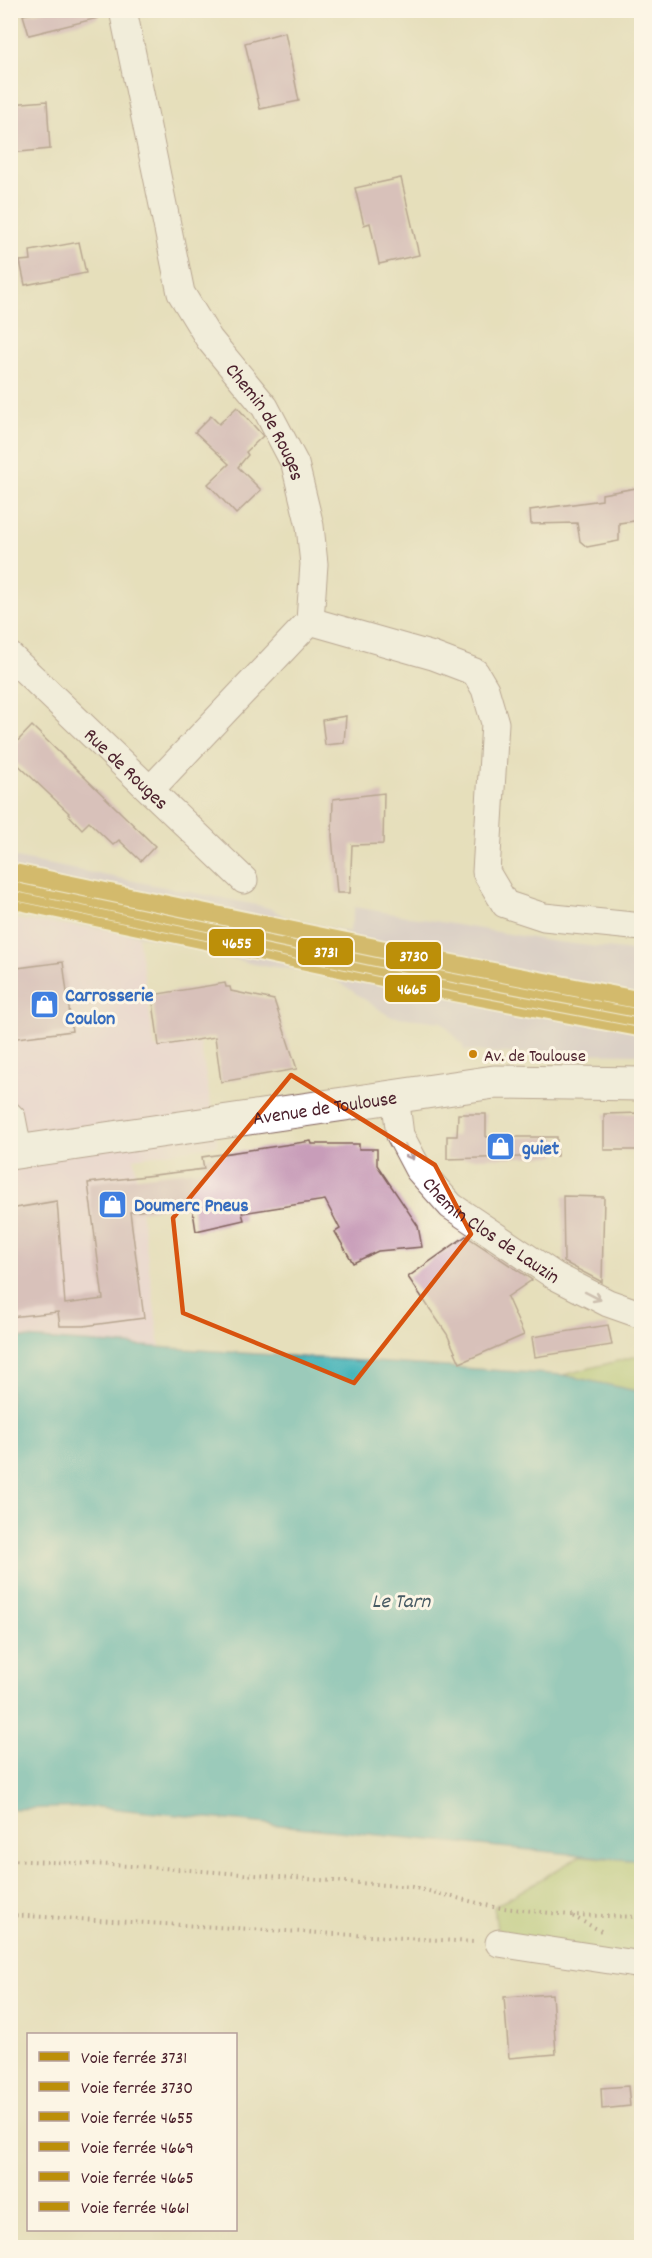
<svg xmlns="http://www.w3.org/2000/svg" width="652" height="2258" viewBox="0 0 652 2258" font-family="Dekko,sans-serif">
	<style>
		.built { fill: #efd0e6 }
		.industrial { fill: #cdbed2 }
		.green { fill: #afc86d; stroke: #7c744c; stroke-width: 1.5 }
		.water { fill: #42b2b8; stroke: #466872; stroke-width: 1.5 }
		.building { fill: #c89db9 }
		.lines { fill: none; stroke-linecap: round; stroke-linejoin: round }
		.lane-casing { stroke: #81625d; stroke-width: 16 }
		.street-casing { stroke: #81625d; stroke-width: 29 }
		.primary-casing { stroke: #81625d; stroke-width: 35 }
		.path { stroke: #81625d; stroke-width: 4; stroke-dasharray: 1.5 4.5; stroke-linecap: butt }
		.lane { stroke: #fff; stroke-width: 14 }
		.street { stroke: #fff; stroke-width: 27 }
		.primary { stroke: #fff; stroke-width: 33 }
		.rail-1-casing { stroke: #fcf5e5; stroke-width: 12 }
		.rail-2-casing { stroke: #fcf5e5; stroke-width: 12 }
		.rail-3-casing { stroke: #fcf5e5; stroke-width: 12 }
		.rail-4-casing { stroke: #fcf5e5; stroke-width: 12 }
		.rail-5-casing { stroke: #fcf5e5; stroke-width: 12 }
		.rail-6-casing { stroke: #fcf5e5; stroke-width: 12 }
		.rail-1 { stroke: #bc8f09; stroke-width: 8 }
		.rail-2 { stroke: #bc8f09; stroke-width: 8 }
		.rail-3 { stroke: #bc8f09; stroke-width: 8 }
		.rail-4 { stroke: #bc8f09; stroke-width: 8 }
		.rail-5 { stroke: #bc8f09; stroke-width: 8 }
		.rail-6 { stroke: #bc8f09; stroke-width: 8 }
		.oneway { stroke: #ae9aa0 }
		.marked { fill: none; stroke: #d8530f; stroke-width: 4.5; stroke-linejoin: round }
		.bus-dot { fill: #cc840b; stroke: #fcf5e5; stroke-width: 2 }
		.labels { text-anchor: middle; stroke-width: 6; stroke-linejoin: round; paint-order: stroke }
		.bus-label { font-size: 18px; fill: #4a1f2b; stroke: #fcf5e5; text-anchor: start }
		.street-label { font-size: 20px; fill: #4a1f2b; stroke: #fcf5e5 }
		.shop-label { font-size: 20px; font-weight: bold; fill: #366cbe; stroke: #fcf5e5; text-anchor: start }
		.water-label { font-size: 21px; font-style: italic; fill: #475a63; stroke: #fcf5e5 }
		.line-badge { stroke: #fcf5e5; stroke-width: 2 }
		.badge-label { font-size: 16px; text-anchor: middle; font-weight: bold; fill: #fff }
	</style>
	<rect width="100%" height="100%" fill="#fcf5e5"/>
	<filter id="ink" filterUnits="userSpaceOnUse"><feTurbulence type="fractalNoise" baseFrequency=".0167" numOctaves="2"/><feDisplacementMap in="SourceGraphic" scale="12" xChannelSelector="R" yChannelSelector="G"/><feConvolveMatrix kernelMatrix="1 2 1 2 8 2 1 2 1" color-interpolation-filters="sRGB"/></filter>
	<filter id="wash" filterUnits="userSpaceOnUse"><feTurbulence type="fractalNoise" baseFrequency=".008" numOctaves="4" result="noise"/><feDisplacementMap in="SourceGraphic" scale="24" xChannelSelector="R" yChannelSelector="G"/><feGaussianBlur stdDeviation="1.35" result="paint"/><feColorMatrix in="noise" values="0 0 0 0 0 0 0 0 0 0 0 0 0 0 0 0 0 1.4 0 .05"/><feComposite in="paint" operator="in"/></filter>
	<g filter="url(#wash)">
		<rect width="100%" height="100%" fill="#e6dfbb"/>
		<polygon class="built" points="10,919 111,930 138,936 155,1048 200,1043 218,1145 134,1158 160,1347 11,1337"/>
		<polygon class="industrial" points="11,857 262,906 272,909 287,918 349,932 355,907 549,941 641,952 641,1054 495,1053 464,1050 462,1044 442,1022 389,1016 327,974 252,964 177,943 11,911"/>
		<g class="green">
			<polygon points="641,1355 641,1392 563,1375"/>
			<polygon points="580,1856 641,1861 641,1965 499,1943 494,1907"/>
		</g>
		<polygon class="water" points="10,1337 563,1375 641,1392 641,1861 97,1807 11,1809"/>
		<g id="blocks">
			<g class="building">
				<polygon points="47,10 98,10 98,18 29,35 23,15"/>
				<polygon points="285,32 299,101 260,109 245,43"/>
				<polygon points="47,101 50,149 10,153 10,104"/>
				<polygon points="401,178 419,255 379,264 370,223 364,225 355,188"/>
				<polygon points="79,242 86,273 25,285 20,261 31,260 30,251"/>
				<polygon points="237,407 263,436 246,452 248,455 238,467 261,490 236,514 208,484 229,464 195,432 211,416 219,424"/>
				<polygon points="642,487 642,520 619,523 619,541 587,547 580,541 577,523 531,524 530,510 602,500 602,494"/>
				<polygon points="346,716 344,743 325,745 322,720"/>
				<polygon points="32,726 155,846 141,861 119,840 113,845 89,822 82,829 68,814 69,813 10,757 10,749"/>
				<polygon points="384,793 383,844 352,845 350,893 337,893 332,836 333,799"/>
				<polygon points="63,962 72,1031 10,1039 10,969"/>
				<polygon points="225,983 226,987 230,987 231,991 274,1000 297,1069 221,1082 215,1037 159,1046 152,995"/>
				<polygon points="642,1113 642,1150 604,1150 604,1114"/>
				<polygon points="458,1114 486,1114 486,1137 557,1137 557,1156 447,1159 447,1136 457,1136"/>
				<polygon points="311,1141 312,1144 359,1144 359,1149 377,1149 377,1165 418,1226 422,1247 378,1251 353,1263 335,1232 340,1229 325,1200 242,1213 244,1220 196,1231 192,1205 130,1212 144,1318 84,1326 60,1326 58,1312 10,1317 10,1209 57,1201 65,1304 103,1299 88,1183 204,1169 202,1157"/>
				<polygon points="563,1196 604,1197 602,1282 564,1262"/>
				<polygon points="466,1236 532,1280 507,1297 524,1335 460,1363 447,1334 408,1277"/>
				<polygon points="608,1325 612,1345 535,1357 532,1337"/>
				<polygon points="552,1994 556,2054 509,2058 504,1997"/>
				<polygon points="628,2086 630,2106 602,2109 601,2088"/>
			</g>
		</g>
	</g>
	<g filter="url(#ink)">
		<use href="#blocks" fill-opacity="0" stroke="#81625d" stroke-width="1.5"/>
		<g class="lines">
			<defs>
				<polyline id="lane" points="10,1107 18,1115 25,1151"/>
				<g id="street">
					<path id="s1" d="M 123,10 L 181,293 L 209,339 L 265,407 L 295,464 L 310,526 L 314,564 L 310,621 L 151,789"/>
					<polyline points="310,621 433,656 475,672 485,689 495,723 486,872 505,904 544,917 642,927"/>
					<path id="s2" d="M 10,656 L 244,880"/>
					<path id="s3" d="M 395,1096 L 400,1135 L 418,1169 L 451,1206 L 555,1276 L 608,1303 L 642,1315"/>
					<polyline points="499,1943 642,1965"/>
				</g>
				<g id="primary">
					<path id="s4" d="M 10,1153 L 494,1082 L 642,1084"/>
				</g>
			</defs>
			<use href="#lane" class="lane-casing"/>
			<use href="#street" class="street-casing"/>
			<use href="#primary" class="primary-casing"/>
			<g class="path">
				<polyline points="10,1860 150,1867 412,1887 494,1907 570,1915"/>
				<polyline points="10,1915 474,1942"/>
				<polyline points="601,1931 570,1915 642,1917"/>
			</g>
			<use href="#lane" class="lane"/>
			<use href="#street" class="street"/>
			<use href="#primary" class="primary"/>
			<defs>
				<polyline id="rail-1" points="10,886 448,977 642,1014"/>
				<polyline id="rail-2" points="10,872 533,980 642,999"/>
				<polyline id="rail-3" points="10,895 446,986 640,1023"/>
				<polyline id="rail-4" points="12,877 450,968 642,1005"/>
				<polyline id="rail-5" points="10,904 444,995 639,1032"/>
				<polyline id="rail-6" points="14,868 452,959 642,996"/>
			</defs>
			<use href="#rail-1" class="rail-1-casing"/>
			<use href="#rail-2" class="rail-2-casing"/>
			<use href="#rail-3" class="rail-3-casing"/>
			<use href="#rail-4" class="rail-4-casing"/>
			<use href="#rail-5" class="rail-5-casing"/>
			<use href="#rail-6" class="rail-6-casing"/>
			<use href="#rail-1" class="rail-1"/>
			<use href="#rail-2" class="rail-2"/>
			<use href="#rail-3" class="rail-3"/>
			<use href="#rail-4" class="rail-4"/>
			<use href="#rail-5" class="rail-5"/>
			<use href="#rail-6" class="rail-6"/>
		</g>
		<defs><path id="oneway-shaft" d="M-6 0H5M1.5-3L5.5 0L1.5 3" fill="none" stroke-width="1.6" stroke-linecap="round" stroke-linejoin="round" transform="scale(1.5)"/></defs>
		<g class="oneway">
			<use href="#oneway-shaft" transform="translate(409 1152) rotate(62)"/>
			<use href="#oneway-shaft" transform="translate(593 1296) rotate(27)"/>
		</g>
	</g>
	<path d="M0 0H652V2258H0ZM 291,1075 L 435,1165 L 471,1234 L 354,1383 L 183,1313 L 173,1218 Z" fill="#e6dfbb" fill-opacity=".55" fill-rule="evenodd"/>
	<path class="marked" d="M 291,1075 L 435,1165 L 471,1234 L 354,1383 L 183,1313 L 173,1218 Z"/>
	<defs>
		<symbol id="shop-square" viewBox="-11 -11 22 22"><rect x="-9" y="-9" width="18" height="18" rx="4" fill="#3f7fe0" stroke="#fcf5e5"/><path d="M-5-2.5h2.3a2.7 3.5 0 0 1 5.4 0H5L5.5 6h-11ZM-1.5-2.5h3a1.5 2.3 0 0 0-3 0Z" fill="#fff"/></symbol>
	</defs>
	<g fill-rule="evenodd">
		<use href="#shop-square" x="28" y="988" width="33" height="33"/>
		<use href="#shop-square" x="484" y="1130" width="33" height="33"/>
		<use href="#shop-square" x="96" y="1188" width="33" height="33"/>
	</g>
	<circle class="bus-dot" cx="473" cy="1054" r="5"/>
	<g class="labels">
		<g class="bus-label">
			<text x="484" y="1061">Av. de Toulouse</text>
		</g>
		<g class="street-label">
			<text dy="7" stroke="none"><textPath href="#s1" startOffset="444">Chemin de Rouges</textPath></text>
			<text dy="7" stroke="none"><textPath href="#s2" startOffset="162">Rue de Rouges</textPath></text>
			<text dy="7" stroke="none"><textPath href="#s4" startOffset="318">Avenue de Toulouse</textPath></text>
			<text dy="7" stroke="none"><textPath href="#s3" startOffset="174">Chemin Clos de Lauzin</textPath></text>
		</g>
		<g class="shop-label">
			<text x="65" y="1001">Carrosserie<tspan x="65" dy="23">Coulon</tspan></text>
			<text x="522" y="1154">guiet</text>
			<text x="134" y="1211">Doumerc Pneus</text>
		</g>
		<g class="water-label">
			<text x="401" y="1607">Le Tarn</text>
		</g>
	</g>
	<g class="line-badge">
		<rect x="208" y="928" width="57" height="29" rx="6" fill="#bc8f09"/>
		<rect x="297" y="937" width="57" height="29" rx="6" fill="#bc8f09"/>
		<rect x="385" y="941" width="57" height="29" rx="6" fill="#bc8f09"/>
		<rect x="384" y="974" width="57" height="29" rx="6" fill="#bc8f09"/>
	</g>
	<g class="badge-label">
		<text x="237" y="948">4655</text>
		<text x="326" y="957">3731</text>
		<text x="414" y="961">3730</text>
		<text x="412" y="994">4665</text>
	</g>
	<rect width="652" height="2258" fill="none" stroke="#fcf5e5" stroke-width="36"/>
	<rect x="27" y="2033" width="210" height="198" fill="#fcf5e5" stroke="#b59f9b" stroke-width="1.5"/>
	<rect x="39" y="2052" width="30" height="9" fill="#bc8f09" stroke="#b59f9b" stroke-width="1.5"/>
	<text x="81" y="2063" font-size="18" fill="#4a1f2b">Voie ferrée 3731</text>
	<rect x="39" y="2082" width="30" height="9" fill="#bc8f09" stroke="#b59f9b" stroke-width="1.5"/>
	<text x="81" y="2093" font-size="18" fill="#4a1f2b">Voie ferrée 3730</text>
	<rect x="39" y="2112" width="30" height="9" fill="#bc8f09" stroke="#b59f9b" stroke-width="1.5"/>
	<text x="81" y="2123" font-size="18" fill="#4a1f2b">Voie ferrée 4655</text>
	<rect x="39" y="2142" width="30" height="9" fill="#bc8f09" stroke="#b59f9b" stroke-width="1.5"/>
	<text x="81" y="2153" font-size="18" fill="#4a1f2b">Voie ferrée 4669</text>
	<rect x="39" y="2172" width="30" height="9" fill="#bc8f09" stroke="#b59f9b" stroke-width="1.5"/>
	<text x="81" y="2183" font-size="18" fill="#4a1f2b">Voie ferrée 4665</text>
	<rect x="39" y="2202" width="30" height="9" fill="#bc8f09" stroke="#b59f9b" stroke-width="1.5"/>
	<text x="81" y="2213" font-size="18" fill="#4a1f2b">Voie ferrée 4661</text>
</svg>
